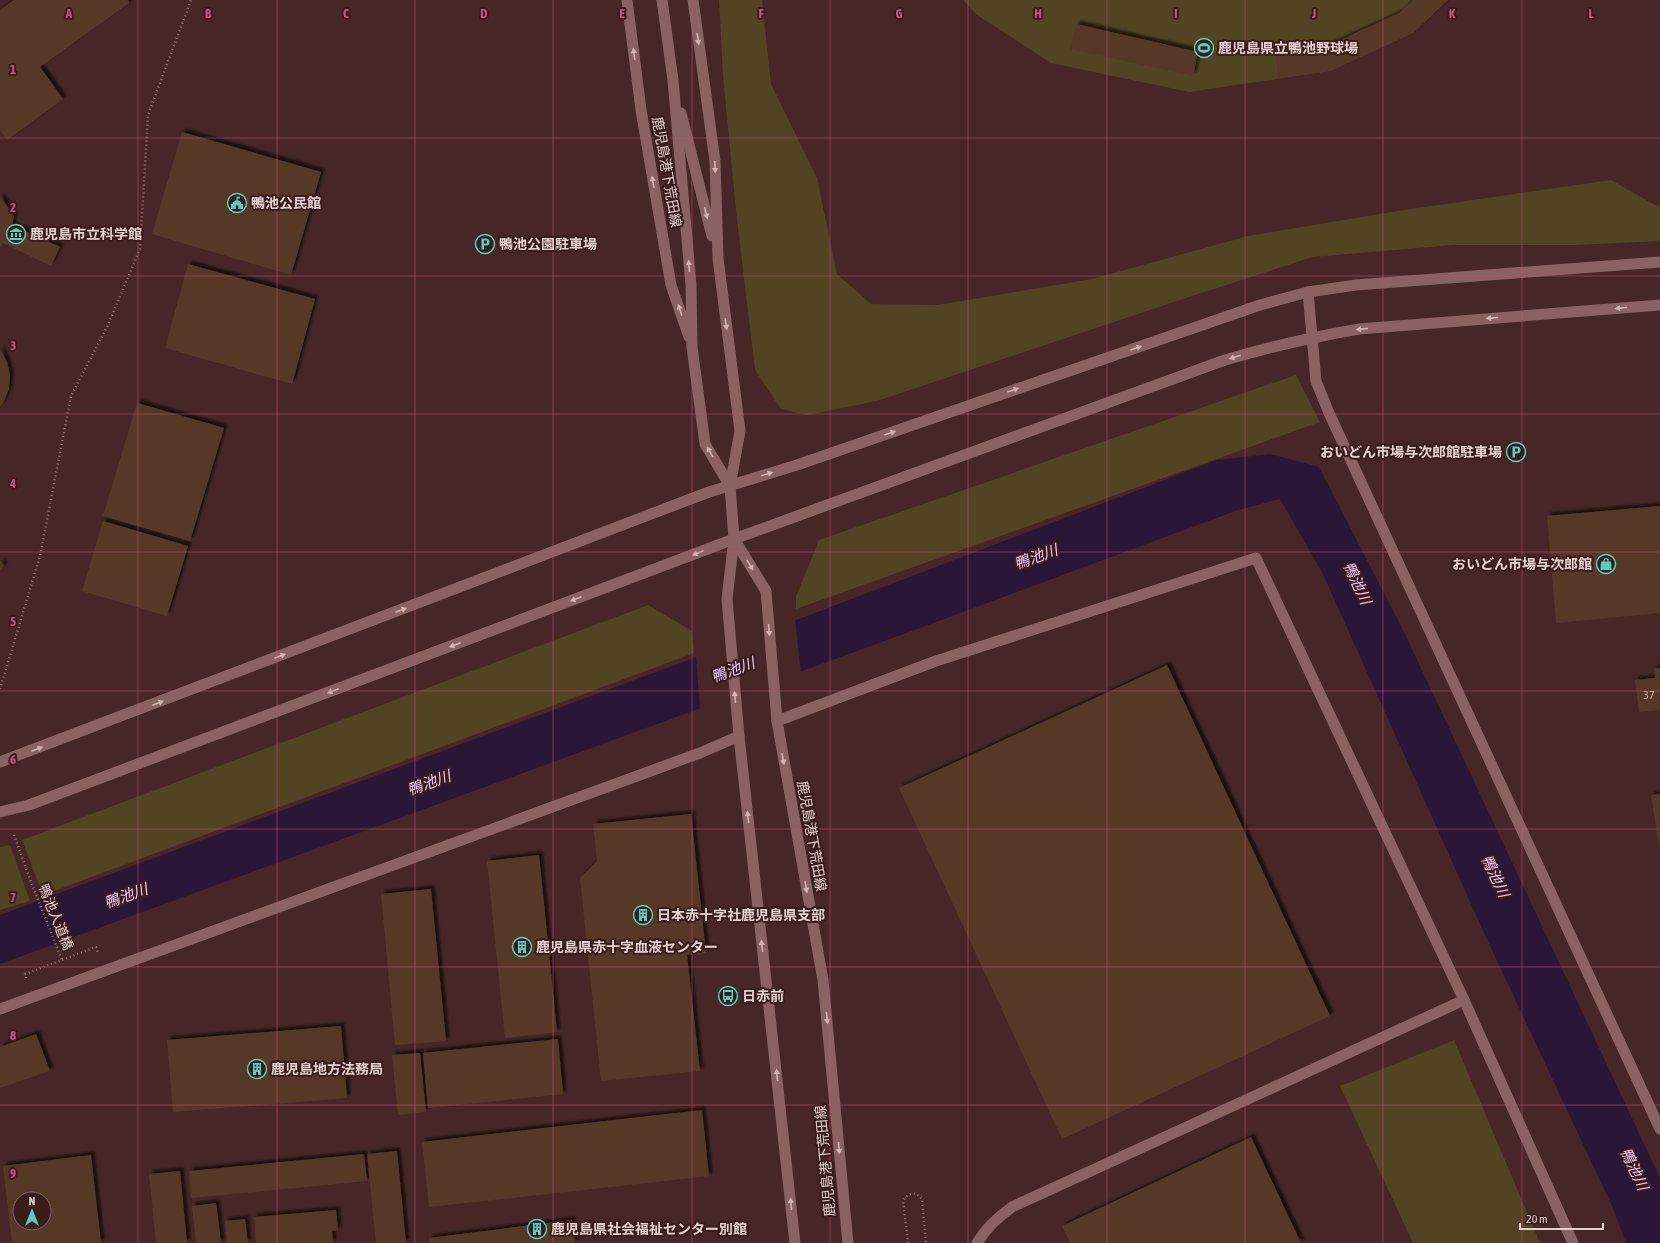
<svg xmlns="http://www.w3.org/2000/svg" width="1660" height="1243" viewBox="0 0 1660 1243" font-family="'Asap Condensed','Noto Sans JP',sans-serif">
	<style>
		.green { fill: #524322 }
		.water { fill: #2c1637 }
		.pier { fill: #462626 }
		.building { fill: #563928; fill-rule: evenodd; filter: url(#shadow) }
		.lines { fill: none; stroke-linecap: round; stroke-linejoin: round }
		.path { stroke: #957a7a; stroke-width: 2.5; stroke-dasharray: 1 3; stroke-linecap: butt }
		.service { stroke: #896363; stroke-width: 11 }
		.minor { stroke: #896363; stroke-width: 11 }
		.tertiary { stroke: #896363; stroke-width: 11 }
		.secondary { stroke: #896363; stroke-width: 11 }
		.oneway { fill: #cfb5b4 }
		.grid { fill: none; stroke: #cd4f7e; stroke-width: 1; stroke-opacity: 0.55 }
		.labels { text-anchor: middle; stroke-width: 4; stroke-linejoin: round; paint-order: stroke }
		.number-label { font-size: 12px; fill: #c2aaa5 }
		.poi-label { font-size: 14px; font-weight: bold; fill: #e6d0cf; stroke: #3b1c1c; text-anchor: start }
		.street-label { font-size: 14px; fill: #e6d0cf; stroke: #3b1c1c }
		.water-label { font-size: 15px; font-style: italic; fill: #edccff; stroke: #3b1c1c }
		.grid-label { font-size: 13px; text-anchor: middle; font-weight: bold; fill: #cd4f7e; stroke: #3b1c1c; stroke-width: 4; stroke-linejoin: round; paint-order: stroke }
	</style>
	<defs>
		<filter id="shadow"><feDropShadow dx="3.5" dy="-3.5" stdDeviation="1" flood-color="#0009"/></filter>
	</defs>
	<rect width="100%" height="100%" fill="#462626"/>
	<g class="green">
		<polygon points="719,0 762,0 771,84 817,178 837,274 871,304 937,305 1092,279 1248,236 1404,210 1611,180 1655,205 1660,206 1660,241 1576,245 1453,245 1313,257 1192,296 877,401 807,415 781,409 755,370 736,211 723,76"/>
		<polygon points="963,0 1448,0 1413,33 1330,71 1189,92 1051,63 977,15"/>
		<polygon points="1296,375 1320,422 796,609 796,596 819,540"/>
		<polygon points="648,605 692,631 694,653 43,895 22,840"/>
		<polygon points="10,845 30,901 0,910 0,847"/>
		<polygon points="1454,1040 1540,1243 1413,1243 1340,1086"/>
	</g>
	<polygon class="water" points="1270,454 1319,467 1404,632 1660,1178 1660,1243 1626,1243 1612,1206 1485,935 1322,572 1280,499 1238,510 928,625 0,964 0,915 807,616 1217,460"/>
	<polygon class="pier" points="795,618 801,674 700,710 696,655"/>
	<g class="building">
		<polygon points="14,0 128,0 129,3 40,67 63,99 7,140 0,130 0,10"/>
		<polygon points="1413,0 1448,0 1413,33 1330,71 1278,78 1276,57 1325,47 1399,13"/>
		<polygon points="1076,24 1198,52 1193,76 1070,49"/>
		<polygon points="182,132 321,172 291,275 152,234"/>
		<polygon points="0,196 14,216 12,225 60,247 51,266 3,243 0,247"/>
		<polygon points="188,264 315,299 292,384 165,348"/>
		<polygon points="0,349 7,362 10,375 9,389 4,401 0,407"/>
		<polygon points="137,403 224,428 190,541 103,516"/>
		<polygon points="1660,506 1660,613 1556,623 1547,516"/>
		<polygon points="103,521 188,546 167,616 82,591"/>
		<polygon points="0,560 4,566 0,570"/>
		<polygon points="1167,665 1330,1016 1062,1139 899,788"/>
		<polygon points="1654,668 1660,668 1660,710 1639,712 1635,680 1655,678"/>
		<polygon points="1660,794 1660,846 1659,846 1651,795"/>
		<polygon points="691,814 706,953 687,955 700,1071 601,1081 580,878 597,861 593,824"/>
		<polygon points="539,855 557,1032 505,1038 487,861"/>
		<polygon points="431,889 446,1041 395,1045 381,894"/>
		<polygon points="341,1026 347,1098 173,1112 167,1040"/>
		<polygon points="36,1034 50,1071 0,1088 0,1047"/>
		<polygon points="558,1039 563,1094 428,1108 423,1053"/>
		<polygon points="420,1053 426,1112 398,1115 392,1055"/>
		<polygon points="702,1110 709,1176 429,1207 422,1142"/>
		<polygon points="1251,1137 1301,1243 1070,1243 1062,1226"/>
		<polygon points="397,1151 406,1243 376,1243 367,1154"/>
		<polygon points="364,1154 367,1181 191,1198 189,1171"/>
		<path d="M 91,1155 L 101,1243 L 12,1243 L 3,1166 ZM 20,1199 L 44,1199 L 44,1223 L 20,1223 Z"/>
		<polygon points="180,1171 187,1243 156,1243 149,1174"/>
		<polygon points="216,1203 221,1243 196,1243 192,1206"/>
		<polygon points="336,1210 338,1230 332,1231 333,1243 256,1243 254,1217"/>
		<polygon points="245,1219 248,1243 227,1243 225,1221"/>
		<polygon points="572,1220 575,1243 429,1243 429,1238"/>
	</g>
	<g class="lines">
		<g class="path">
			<polyline points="0,689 40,556 71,396 107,327 140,249 148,115 191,0"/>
			<polyline points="14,835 31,882 62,960"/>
			<polyline points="26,978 25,974 96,947 98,953"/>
			<path d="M 908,1243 L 903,1201 C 909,1192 915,1191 922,1199 L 926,1243"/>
		</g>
		<polyline class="service" points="777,721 936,661"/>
		<g class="minor">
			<polyline points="1308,292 1316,381 1329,413 1660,1129"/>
			<polyline points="936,661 1256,558 1464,1000 1573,1243"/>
			<polyline points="0,1009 700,753 739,736"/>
			<path d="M 977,1243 C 986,1228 998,1217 1012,1207 L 1464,1000"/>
		</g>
		<g class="tertiary">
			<polyline points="0,762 709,492 797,465 1260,305 1308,292 1356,285 1660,262"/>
			<path d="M 0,812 L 29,805 L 734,539 L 1225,360 C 1269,347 1313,337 1359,329 L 1660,305"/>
		</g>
		<g class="secondary">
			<polyline points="627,0 641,110 671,285 689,337"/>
			<polyline points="662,0 673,80 691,285 692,347 705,444 730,486"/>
			<polyline points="693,0 715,161 718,258 740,431 730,486 734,539 727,599 739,736 795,1243"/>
			<polyline points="681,113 712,236"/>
			<polyline points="734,539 766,591 777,721 823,980 848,1243"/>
		</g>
	</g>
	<defs><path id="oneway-solid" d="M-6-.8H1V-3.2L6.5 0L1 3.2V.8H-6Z"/></defs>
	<g class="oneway">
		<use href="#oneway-solid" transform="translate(698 39) rotate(82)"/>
		<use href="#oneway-solid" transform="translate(634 54) rotate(-97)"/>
		<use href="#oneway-solid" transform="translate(715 167) rotate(88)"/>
		<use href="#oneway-solid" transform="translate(653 182) rotate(-100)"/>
		<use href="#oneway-solid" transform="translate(706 213) rotate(76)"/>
		<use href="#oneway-solid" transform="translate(689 266) rotate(-95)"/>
		<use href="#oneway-solid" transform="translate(1621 308) rotate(175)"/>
		<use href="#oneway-solid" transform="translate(680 310) rotate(-108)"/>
		<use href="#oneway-solid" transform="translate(1492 318) rotate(175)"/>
		<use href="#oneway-solid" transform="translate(726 324) rotate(82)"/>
		<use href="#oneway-solid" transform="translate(1362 329) rotate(174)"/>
		<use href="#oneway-solid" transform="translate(1136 348) rotate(-19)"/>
		<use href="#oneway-solid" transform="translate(1235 357) rotate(163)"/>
		<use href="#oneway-solid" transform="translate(1013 390) rotate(-19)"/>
		<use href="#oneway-solid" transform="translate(890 433) rotate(-19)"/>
		<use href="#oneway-solid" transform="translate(710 452) rotate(-120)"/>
		<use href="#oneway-solid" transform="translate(767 474) rotate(-17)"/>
		<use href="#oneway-solid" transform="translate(698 553) rotate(159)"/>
		<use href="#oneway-solid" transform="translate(750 565) rotate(59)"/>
		<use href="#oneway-solid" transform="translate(576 599) rotate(159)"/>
		<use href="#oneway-solid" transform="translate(401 610) rotate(-21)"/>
		<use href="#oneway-solid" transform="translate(769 630) rotate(85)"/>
		<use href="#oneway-solid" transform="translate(455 645) rotate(159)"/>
		<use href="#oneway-solid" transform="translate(280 656) rotate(-21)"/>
		<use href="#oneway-solid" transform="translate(333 691) rotate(159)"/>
		<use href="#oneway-solid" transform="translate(735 697) rotate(-95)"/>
		<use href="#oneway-solid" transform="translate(158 703) rotate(-21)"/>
		<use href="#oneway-solid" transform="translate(37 749) rotate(-21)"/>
		<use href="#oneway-solid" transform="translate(783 759) rotate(80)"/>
		<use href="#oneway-solid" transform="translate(748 817) rotate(-96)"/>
		<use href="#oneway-solid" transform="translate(806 887) rotate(80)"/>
		<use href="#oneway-solid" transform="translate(762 946) rotate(-96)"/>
		<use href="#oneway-solid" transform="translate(827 1018) rotate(85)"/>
		<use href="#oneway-solid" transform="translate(777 1075) rotate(-96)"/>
		<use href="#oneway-solid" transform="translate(839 1148) rotate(85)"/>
		<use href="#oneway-solid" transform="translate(791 1204) rotate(-96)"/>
	</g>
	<path class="grid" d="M 138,0 L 138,1243M 277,0 L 277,1243M 415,0 L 415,1243M 553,0 L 553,1243M 692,0 L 692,1243M 830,0 L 830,1243M 968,0 L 968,1243M 1107,0 L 1107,1243M 1245,0 L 1245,1243M 1383,0 L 1383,1243M 1522,0 L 1522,1243M 0,138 L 1660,138M 0,276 L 1660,276M 0,414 L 1660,414M 0,552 L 1660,552M 0,691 L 1660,691M 0,829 L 1660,829M 0,967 L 1660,967M 0,1105 L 1660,1105"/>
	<defs>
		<symbol id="stadium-ring" viewBox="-11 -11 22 22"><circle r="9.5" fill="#3b1c1c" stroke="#58cebf" stroke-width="1.5"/><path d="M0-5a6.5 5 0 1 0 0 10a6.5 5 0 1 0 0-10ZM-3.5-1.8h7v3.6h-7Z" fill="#58cebf"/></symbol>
		<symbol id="civic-ring" viewBox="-11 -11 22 22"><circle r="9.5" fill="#3b1c1c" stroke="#58cebf" stroke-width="1.5"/><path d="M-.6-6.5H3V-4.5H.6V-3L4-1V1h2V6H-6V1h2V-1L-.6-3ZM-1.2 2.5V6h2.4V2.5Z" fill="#58cebf"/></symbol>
		<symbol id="museum-ring" viewBox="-11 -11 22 22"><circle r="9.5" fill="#3b1c1c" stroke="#58cebf" stroke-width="1.5"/><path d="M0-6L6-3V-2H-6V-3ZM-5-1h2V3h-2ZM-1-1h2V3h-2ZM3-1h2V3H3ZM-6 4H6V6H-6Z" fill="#58cebf"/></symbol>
		<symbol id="parking-ring" viewBox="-11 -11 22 22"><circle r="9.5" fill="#3b1c1c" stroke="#58cebf" stroke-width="1.5"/><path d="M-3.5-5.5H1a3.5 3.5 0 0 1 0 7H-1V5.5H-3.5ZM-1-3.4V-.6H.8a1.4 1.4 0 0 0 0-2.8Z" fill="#58cebf"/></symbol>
		<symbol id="shop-ring" viewBox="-11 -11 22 22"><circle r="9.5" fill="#3b1c1c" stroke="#58cebf" stroke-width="1.5"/><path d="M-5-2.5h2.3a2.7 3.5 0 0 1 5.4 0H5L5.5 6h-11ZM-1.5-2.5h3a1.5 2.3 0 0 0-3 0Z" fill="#58cebf"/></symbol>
		<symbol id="building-ring" viewBox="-11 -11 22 22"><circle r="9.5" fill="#3b1c1c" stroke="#58cebf" stroke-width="1.5"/><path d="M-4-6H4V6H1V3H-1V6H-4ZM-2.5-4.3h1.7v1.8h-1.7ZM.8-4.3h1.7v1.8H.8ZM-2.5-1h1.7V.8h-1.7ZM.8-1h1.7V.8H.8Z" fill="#58cebf"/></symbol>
		<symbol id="bus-ring" viewBox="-11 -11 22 22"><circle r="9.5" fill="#3b1c1c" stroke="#58cebf" stroke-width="1.5"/><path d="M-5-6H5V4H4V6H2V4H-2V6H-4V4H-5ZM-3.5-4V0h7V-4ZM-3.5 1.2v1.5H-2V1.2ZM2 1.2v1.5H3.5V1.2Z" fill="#58cebf"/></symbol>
	</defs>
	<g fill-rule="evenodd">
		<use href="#stadium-ring" x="1193" y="37" width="22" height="22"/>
		<use href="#civic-ring" x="226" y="192" width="22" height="22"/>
		<use href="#museum-ring" x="5" y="223" width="22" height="22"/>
		<use href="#parking-ring" x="474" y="233" width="22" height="22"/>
		<use href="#parking-ring" x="1505" y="441" width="22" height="22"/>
		<use href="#shop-ring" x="1595" y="553" width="22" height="22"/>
		<use href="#building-ring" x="632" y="904" width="22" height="22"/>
		<use href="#building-ring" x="511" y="936" width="22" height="22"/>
		<use href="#bus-ring" x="717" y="985" width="22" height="22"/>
		<use href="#building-ring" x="246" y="1058" width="22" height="22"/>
		<use href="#building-ring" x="526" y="1218" width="22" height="22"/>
	</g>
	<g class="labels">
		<g class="number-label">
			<text x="1649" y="699">37</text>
		</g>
		<g class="poi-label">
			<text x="1218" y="53">鹿児島県立鴨池野球場</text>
			<text x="251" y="208">鴨池公民館</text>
			<text x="30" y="239">鹿児島市立科学館</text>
			<text x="499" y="249">鴨池公園駐車場</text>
			<text x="1502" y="457" text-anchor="end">おいどん市場与次郎館駐車場</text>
			<text x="1592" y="569" text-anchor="end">おいどん市場与次郎館</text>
			<text x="657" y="920">日本赤十字社鹿児島県支部</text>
			<text x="536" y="952">鹿児島県赤十字血液センター</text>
			<text x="742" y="1001">日赤前</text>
			<text x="271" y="1074">鹿児島地方法務局</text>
			<text x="551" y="1234">鹿児島県社会福祉センター別館</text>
		</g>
		<g class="street-label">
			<text transform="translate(667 172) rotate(80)" y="5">鹿児島港下荒田線</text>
			<text transform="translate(812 836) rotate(80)" y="5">鹿児島港下荒田線</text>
			<text transform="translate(56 917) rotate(68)" y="5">鴨池人道橋</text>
			<text transform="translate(825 1161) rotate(-95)" y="5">鹿児島港下荒田線</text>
		</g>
		<g class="water-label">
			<text transform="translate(1036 557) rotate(-20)" y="5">鴨池川</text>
			<text transform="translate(1357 583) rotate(65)" y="5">鴨池川</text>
			<text transform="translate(733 670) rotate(-20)" y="5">鴨池川</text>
			<text transform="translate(429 783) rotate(-20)" y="5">鴨池川</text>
			<text transform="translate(1495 876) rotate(65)" y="5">鴨池川</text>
			<text transform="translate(126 896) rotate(-20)" y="5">鴨池川</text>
			<text transform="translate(1634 1169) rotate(65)" y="5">鴨池川</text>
		</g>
	</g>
	<g class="grid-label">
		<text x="69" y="18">A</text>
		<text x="208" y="18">B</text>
		<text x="346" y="18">C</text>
		<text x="484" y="18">D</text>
		<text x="622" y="18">E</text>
		<text x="761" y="18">F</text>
		<text x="899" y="18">G</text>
		<text x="1038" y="18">H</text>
		<text x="1176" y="18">I</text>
		<text x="1314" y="18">J</text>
		<text x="1452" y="18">K</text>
		<text x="1591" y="18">L</text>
		<text x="13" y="74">1</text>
		<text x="13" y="212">2</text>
		<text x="13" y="350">3</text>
		<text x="13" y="488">4</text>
		<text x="13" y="626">5</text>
		<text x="13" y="764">6</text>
		<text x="13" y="902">7</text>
		<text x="13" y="1040">8</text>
		<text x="13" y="1178">9</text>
	</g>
	<g transform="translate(32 1211)"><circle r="19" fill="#3b1c1c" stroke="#7f6464"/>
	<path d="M0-3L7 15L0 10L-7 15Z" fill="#58cebf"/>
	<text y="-6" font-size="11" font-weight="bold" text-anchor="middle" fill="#e6d0cf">N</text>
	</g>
	<path d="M1520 1223v6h83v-6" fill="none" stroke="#e6d0cf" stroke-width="2"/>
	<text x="1526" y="1223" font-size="12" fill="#e6d0cf" stroke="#3b1c1c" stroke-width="3" paint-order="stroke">20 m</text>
</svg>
